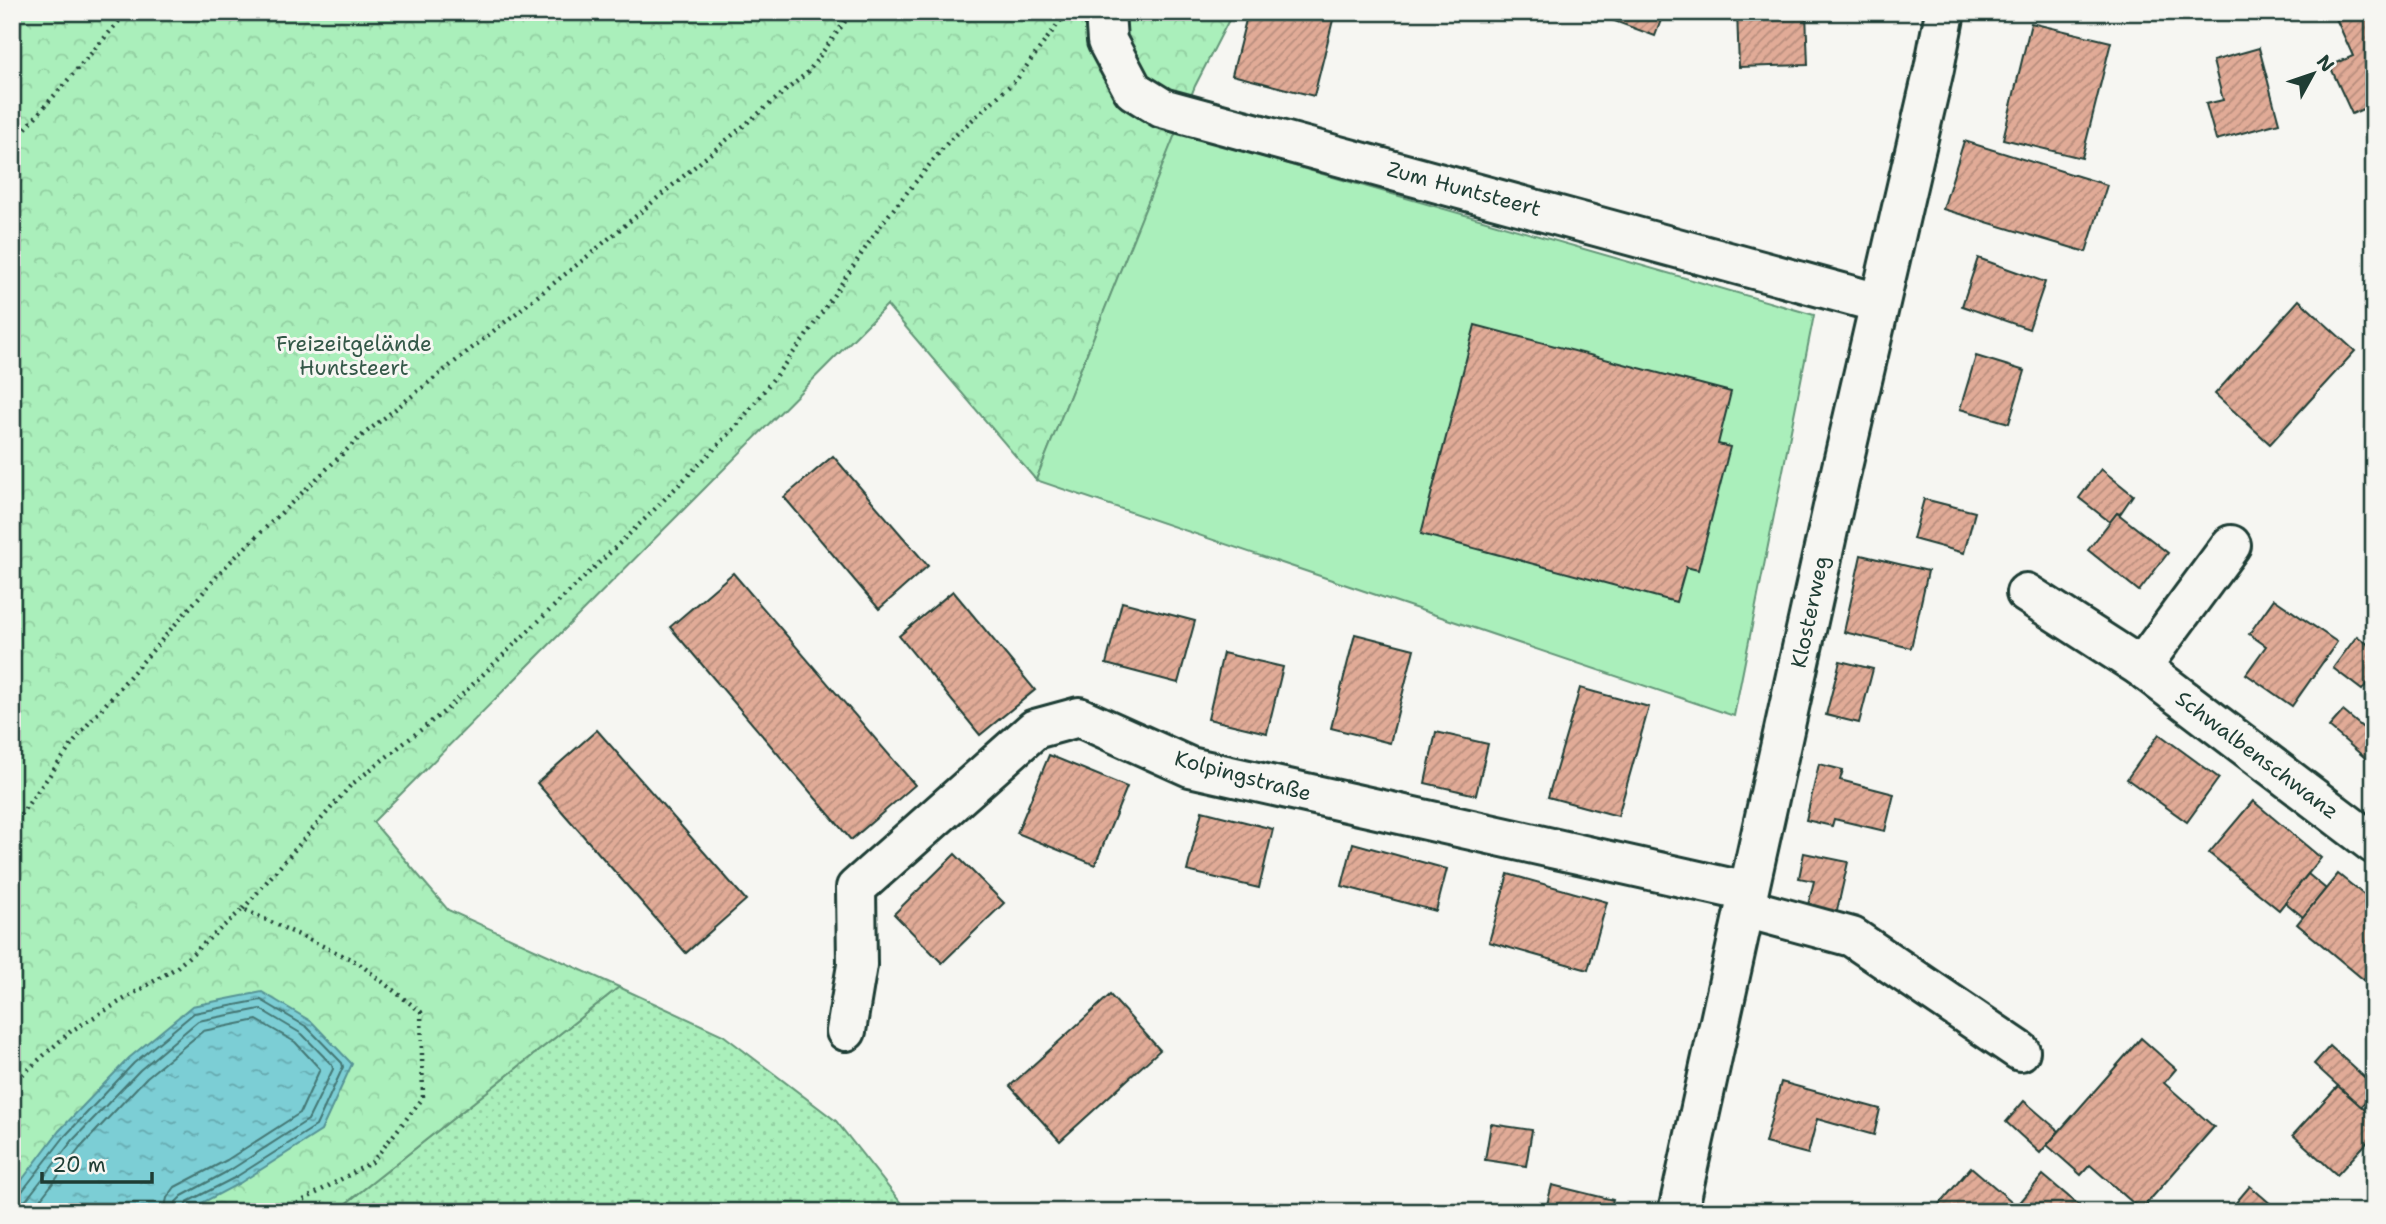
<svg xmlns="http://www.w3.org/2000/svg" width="2386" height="1224" viewBox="0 0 2386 1224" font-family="'Shantell Sans',sans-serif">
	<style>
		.grass { fill: url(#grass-dots); stroke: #649678; stroke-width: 2 }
		.park { fill: url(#park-crowns); stroke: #649678; stroke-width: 2 }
		.pitch { fill: #aaefbb; stroke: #649678; stroke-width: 2 }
		.water { fill: url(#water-ripples); stroke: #579495; stroke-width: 2 }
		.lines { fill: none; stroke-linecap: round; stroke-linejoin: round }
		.shore { stroke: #447774; stroke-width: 2 }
		.building { fill: url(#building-hatch); stroke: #1f3d34; stroke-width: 2 }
		.minor-casing { stroke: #1f3d34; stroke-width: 44 }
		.path { stroke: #1f3d34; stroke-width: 4.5; stroke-dasharray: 2 5; stroke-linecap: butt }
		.minor { stroke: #f6f6f2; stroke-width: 38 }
		.labels { text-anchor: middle; stroke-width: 6; stroke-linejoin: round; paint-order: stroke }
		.street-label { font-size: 21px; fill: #1f3d34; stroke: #f6f6f2 }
		.park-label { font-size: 21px; fill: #345848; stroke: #f6f6f2 }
	</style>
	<defs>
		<pattern id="grass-dots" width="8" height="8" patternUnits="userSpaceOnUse" patternTransform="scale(1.75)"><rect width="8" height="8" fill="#aaefbb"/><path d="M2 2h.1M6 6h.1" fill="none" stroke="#92cea1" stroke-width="1.8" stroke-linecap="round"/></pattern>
		<pattern id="park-crowns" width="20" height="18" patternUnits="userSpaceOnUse" patternTransform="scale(1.75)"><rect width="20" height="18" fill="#aaefbb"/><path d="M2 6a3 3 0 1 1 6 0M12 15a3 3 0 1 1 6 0" fill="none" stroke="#92cea1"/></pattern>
		<pattern id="water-ripples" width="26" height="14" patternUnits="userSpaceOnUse" patternTransform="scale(1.75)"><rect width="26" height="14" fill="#7cced5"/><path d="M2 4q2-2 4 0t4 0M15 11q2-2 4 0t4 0" fill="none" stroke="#65a8ae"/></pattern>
		<pattern id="building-hatch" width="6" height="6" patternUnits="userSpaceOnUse" patternTransform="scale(1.75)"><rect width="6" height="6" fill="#e1ab97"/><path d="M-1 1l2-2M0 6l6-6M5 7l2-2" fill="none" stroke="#b68c7c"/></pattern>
	</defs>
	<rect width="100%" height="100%" fill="#f6f6f2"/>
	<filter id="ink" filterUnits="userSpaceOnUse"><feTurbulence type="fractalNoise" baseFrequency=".0143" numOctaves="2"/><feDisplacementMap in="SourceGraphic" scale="14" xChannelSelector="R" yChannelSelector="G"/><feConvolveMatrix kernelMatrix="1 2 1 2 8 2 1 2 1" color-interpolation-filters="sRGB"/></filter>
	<g filter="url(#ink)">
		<polygon class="grass" points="619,987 723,1035 836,1121 908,1212 335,1212"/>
		<polygon class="park" points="12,12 1233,12 1195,86 1036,480 887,305 373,822 448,910 619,987 335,1212 12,1212"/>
		<polygon class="pitch" points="1176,132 1814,315 1734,716 1036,480"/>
		<polygon class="water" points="262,992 312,1022 352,1064 321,1131 240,1183 185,1212 12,1212 12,1193 16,1188 59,1131 129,1058 192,1006"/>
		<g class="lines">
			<g class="shore">
				<polyline points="12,1196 20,1194 65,1136 134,1063 194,1013 261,1000 307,1027 342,1063 343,1067 316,1126 236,1177 187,1202 183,1212"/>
				<polyline points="12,1205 26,1200 72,1141 140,1070 198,1021 260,1009 302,1034 332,1065 333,1069 308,1120 232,1169 182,1196 176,1202 174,1212"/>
				<polyline points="28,1212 36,1205 80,1148 147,1077 203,1031 257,1020 295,1042 320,1069 300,1113 227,1160 175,1187 167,1198 164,1212"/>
			</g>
		</g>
		<g class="building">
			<polygon points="1248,12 1335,12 1314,96 1232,75"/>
			<polygon points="1599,12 1664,12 1655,36 1598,15"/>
			<polygon points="1737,12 1806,12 1808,65 1739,67"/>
			<polygon points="2333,12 2374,12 2374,104 2352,114 2330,66 2353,56"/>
			<polygon points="2031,23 2111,42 2082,158 2003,139"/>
			<polygon points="2259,48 2279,123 2216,140 2206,104 2223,100 2213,61"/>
			<polygon points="1964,141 2107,185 2086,252 1943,209"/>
			<polygon points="1978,258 2045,282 2029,329 1962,306"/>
			<polygon points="2299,300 2355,351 2270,444 2215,394"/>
			<polygon points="1475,325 1731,392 1718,444 1730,447 1698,570 1686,567 1676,602 1421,534"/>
			<polygon points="1976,356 2025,371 2009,423 1960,409"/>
			<polygon points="833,456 928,566 879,609 784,497"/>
			<polygon points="2101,469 2133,495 2120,514 2117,513 2110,522 2079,498"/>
			<polygon points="1924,499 1975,512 1964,553 1913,539"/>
			<polygon points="2117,513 2168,553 2139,591 2088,550"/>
			<polygon points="1861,555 1928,571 1911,648 1844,632"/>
			<polygon points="733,573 915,785 851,840 670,627"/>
			<polygon points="953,591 1035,690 980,735 899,636"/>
			<polygon points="2274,599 2337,642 2292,706 2246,674 2266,646 2249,634"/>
			<polygon points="1122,602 1195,621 1178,683 1106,664"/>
			<polygon points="1355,634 1414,649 1390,743 1331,728"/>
			<polygon points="2357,636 2374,649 2374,674 2362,690 2333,668"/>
			<polygon points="1223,653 1283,667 1267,733 1208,719"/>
			<polygon points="1840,661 1873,669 1859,723 1826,715"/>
			<polygon points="1580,688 1649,707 1618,816 1548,797"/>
			<polygon points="2343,711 2374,737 2374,761 2371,763 2329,727"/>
			<polygon points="597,730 746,900 686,953 537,783"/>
			<polygon points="1436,732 1488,744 1476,795 1425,783"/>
			<polygon points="2159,734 2219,778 2187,822 2127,779"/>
			<polygon points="1049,755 1127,787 1095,865 1017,833"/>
			<polygon points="1819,764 1843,770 1840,780 1894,794 1885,831 1834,819 1832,826 1806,820"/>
			<polygon points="2253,801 2321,858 2279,910 2209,853"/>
			<polygon points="1202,811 1273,829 1259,888 1187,871"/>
			<polygon points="1353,843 1447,869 1436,911 1342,886"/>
			<polygon points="1804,853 1848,862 1836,915 1807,909 1814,881 1799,878"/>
			<polygon points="955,854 1004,903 942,963 894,914"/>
			<polygon points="1508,874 1607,902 1588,970 1489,942"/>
			<polygon points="2308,874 2326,889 2303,917 2285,902"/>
			<polygon points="2338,874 2374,903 2374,968 2364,980 2297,924"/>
			<polygon points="1110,995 1160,1050 1060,1141 1010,1086"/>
			<polygon points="2141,1038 2176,1069 2164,1083 2214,1127 2141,1210 2090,1165 2081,1175 2047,1145"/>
			<polygon points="2330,1046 2374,1086 2374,1093 2361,1107 2314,1064"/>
			<polygon points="1781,1082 1880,1109 1874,1135 1817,1119 1808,1154 1765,1143"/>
			<polygon points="2338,1086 2374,1118 2374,1135 2337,1175 2293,1135"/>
			<polygon points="2024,1101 2059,1131 2040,1153 2006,1122"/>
			<polygon points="1491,1124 1532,1130 1526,1166 1485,1160"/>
			<polygon points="1971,1167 2017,1206 2024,1212 1933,1212"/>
			<polygon points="2043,1175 2082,1208 2079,1212 2024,1212 2017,1206"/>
			<polygon points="1552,1185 1613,1200 1610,1212 1545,1212"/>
			<polygon points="2250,1186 2280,1212 2228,1212"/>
		</g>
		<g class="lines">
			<defs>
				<g id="minor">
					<polyline points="1105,12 1107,41 1133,90 1162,108 1879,303"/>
					<polyline points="2231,545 2141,667 2374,844"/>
					<polyline points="2026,593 2141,667"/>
					<polyline points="1745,908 1852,937 2020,1051"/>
					<polyline points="846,1031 857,965 856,888 1035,729 1079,717 1190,767 1748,892"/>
					<polyline points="1678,1212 1839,480 1934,69 1945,12"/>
				</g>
			</defs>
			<use href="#minor" class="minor-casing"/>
			<g class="path">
				<polyline points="12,144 127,12"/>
				<polyline points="12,826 83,730 227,565 359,438 588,256 808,72 852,12"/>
				<polyline points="243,909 351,785 446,710 648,516 736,427 804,339 883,222 948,142 1017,79 1066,13"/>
				<polyline points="12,1084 71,1031 176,968 243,909 357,962 421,1012 423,1098 372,1162 282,1212"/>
			</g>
			<use href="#minor" class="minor"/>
		</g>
	</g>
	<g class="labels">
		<g class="street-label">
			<text transform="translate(1464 189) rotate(15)" y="7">Zum Huntsteert</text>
			<text transform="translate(1810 612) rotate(-78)" y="7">Klosterweg</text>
			<text transform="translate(2257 755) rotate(37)" y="7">Schwalbenschwanz</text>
			<text transform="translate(1243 776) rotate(15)" y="7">Kolpingstraße</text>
		</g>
		<g class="park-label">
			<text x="354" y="351">Freizeitgelände<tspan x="354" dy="24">Huntsteert</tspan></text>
		</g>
	</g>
	<rect width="2386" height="1224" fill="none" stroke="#f6f6f2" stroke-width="42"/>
	<rect x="21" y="21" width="2344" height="1182" fill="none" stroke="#1f3d34" stroke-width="2.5" filter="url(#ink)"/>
	<g transform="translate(2313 74) rotate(50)" stroke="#f6f6f2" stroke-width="5" paint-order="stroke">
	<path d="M0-5L12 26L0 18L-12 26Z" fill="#1f3d34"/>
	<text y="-10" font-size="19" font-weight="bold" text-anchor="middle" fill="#1f3d34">N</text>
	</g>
	<path d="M42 1172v10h110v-10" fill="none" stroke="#1f3d34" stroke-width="3.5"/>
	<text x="52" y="1172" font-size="21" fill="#1f3d34" stroke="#f6f6f2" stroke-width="5" paint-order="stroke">20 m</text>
</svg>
